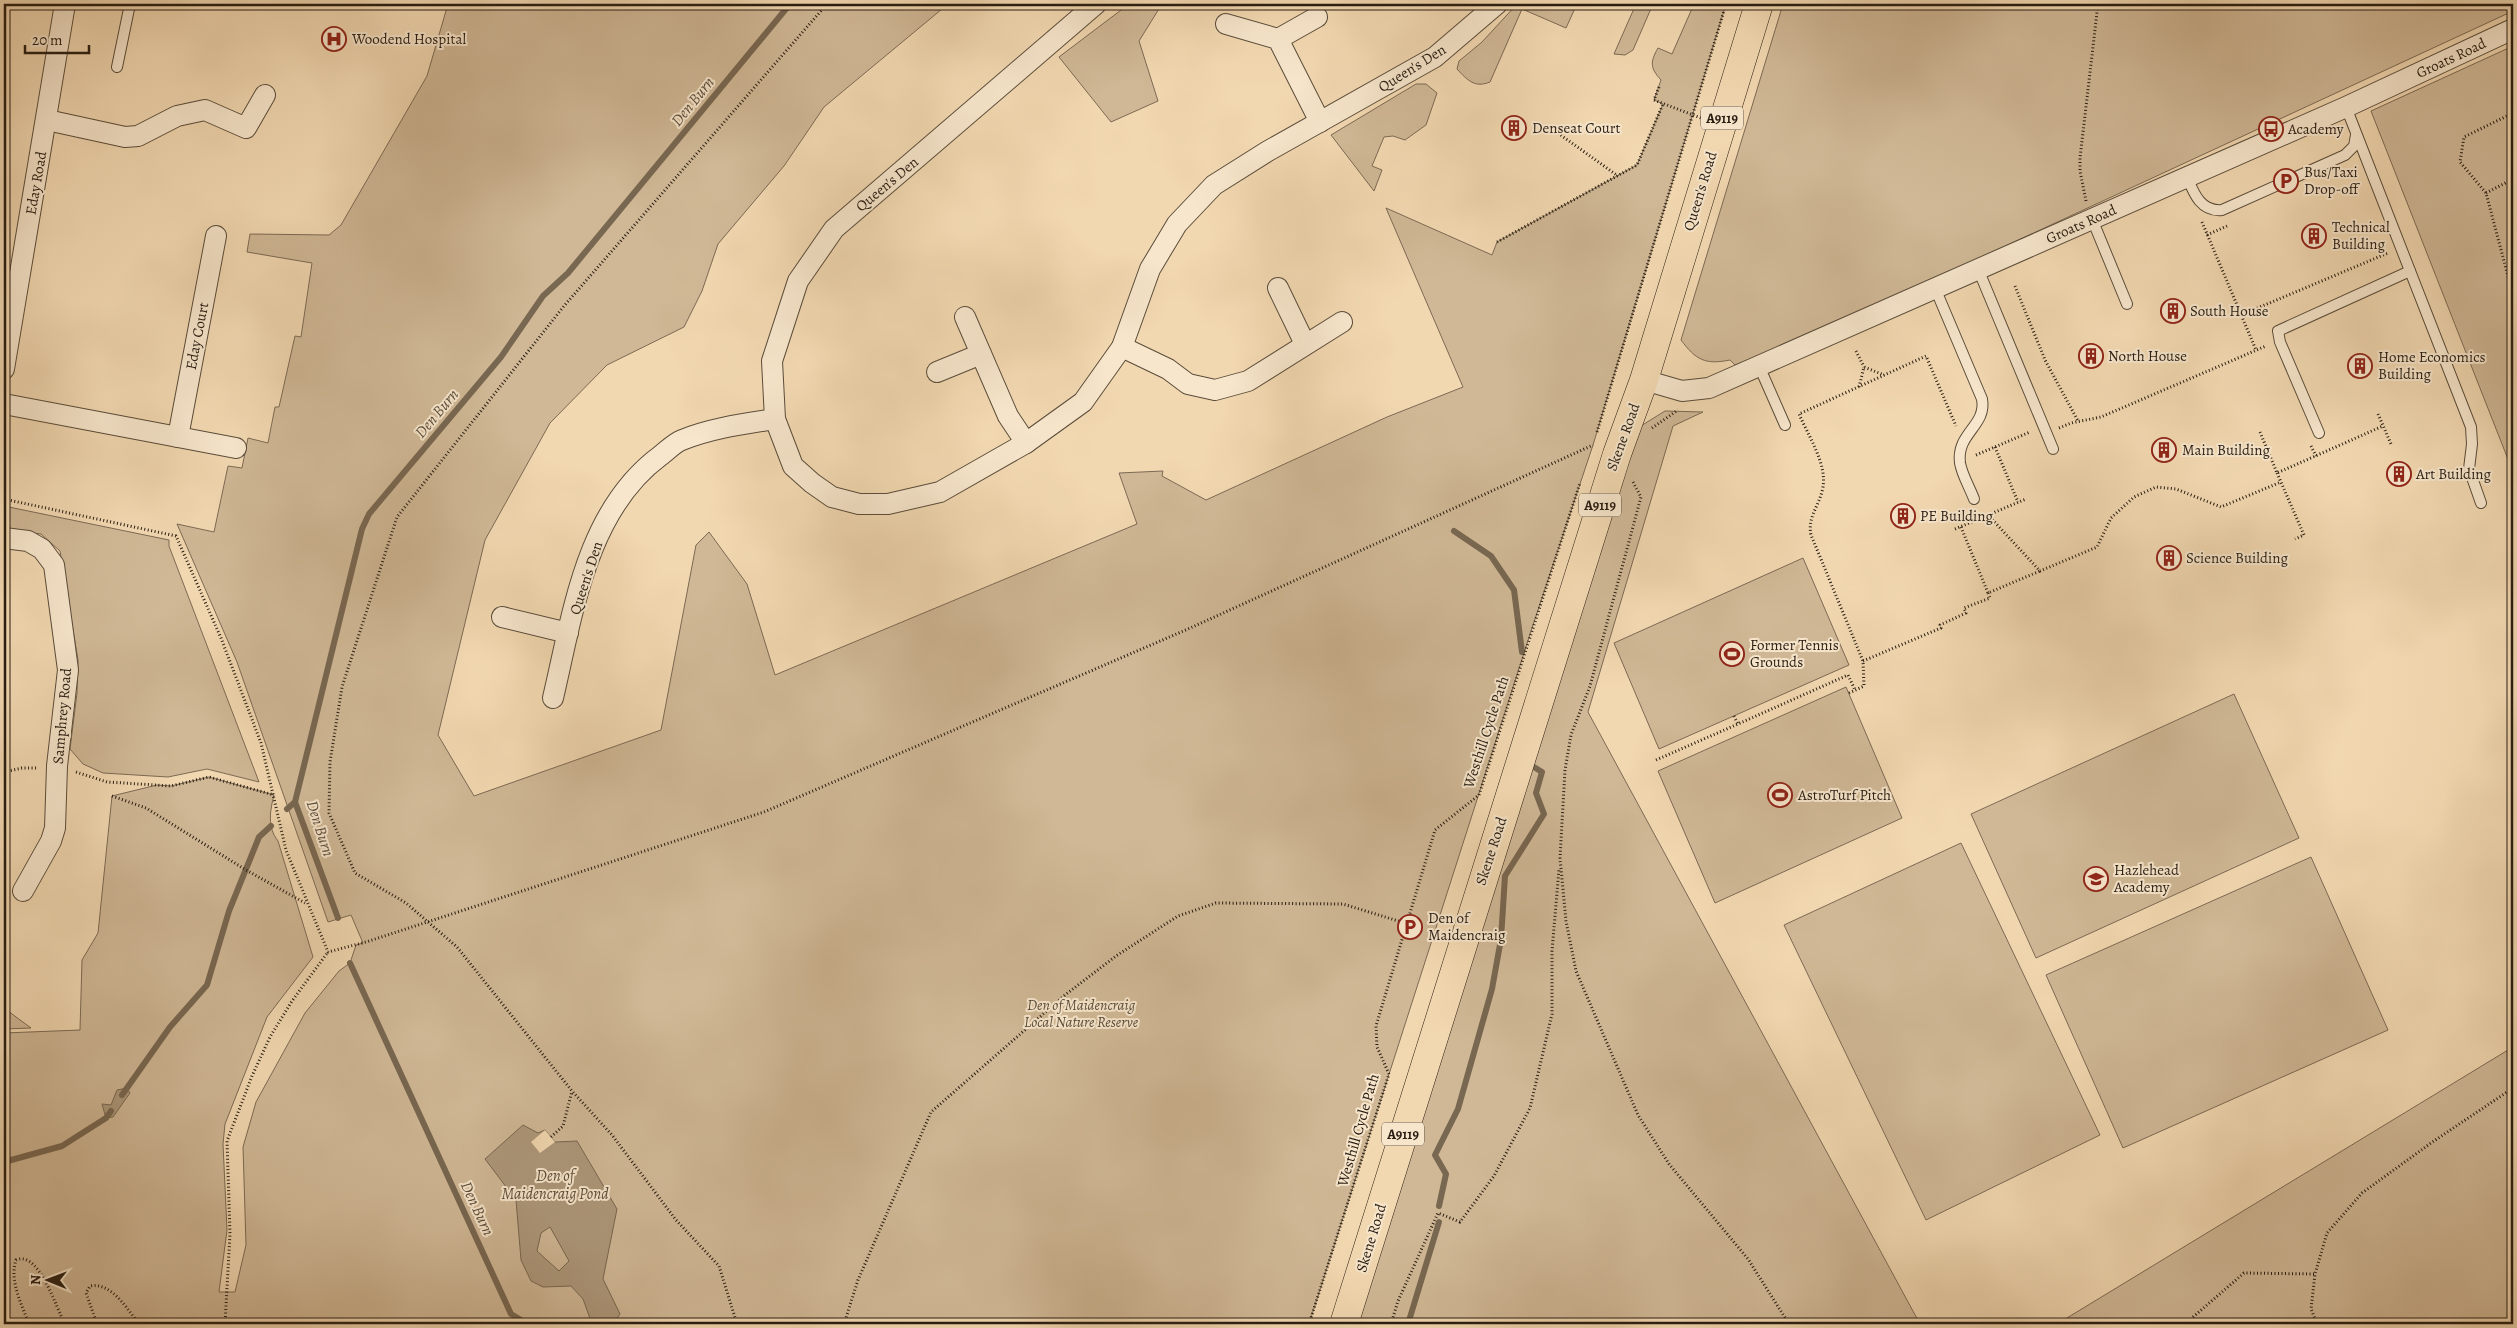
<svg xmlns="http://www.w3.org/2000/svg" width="2517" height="1328" viewBox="0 0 2517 1328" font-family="Alegreya,serif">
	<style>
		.green { fill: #d0b896; stroke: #7c6a54 }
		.water { fill: #ad987b; stroke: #786751; fill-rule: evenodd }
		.pier { fill: #f2d8b1 }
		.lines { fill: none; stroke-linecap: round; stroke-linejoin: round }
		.stream { stroke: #786751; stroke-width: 6 }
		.service-casing { stroke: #5a4c3a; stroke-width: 12 }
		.minor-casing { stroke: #5a4c3a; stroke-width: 22 }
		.primary-casing { stroke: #281d12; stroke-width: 29 }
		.path { stroke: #281d12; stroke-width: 3; stroke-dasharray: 1 2.5; stroke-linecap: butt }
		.service { stroke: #f7e6cc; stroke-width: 10 }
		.minor { stroke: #f7e6cc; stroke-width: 20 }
		.primary { stroke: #f2d8b1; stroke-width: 28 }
		.labels { text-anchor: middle; stroke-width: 4; stroke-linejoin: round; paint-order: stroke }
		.shield { fill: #f7e6cc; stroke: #66594a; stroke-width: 1 }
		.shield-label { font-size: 14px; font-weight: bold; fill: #281d12 }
		.poi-label { font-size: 15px; fill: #281d12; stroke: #f7e6cc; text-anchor: start }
		.street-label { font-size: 15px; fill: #281d12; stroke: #f7e6cc }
		.park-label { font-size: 15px; font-style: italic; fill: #5a4c3a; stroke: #f7e6cc }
		.water-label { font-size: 16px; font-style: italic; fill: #5d4e3c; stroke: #f7e6cc }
	</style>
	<rect width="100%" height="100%" fill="#f2d8b1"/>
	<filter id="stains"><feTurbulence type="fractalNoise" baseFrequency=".004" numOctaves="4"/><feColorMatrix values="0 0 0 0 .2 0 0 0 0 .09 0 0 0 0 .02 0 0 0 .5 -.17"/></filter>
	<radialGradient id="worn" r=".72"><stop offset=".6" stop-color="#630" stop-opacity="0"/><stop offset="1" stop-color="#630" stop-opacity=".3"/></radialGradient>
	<g class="green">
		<path d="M 448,4 L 948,4 L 824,107 L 784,166 L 718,244 L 702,291 L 684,327 L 607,365 L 550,423 L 485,540 L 438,735 L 474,796 L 661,730 L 696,545 L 709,532 L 747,584 L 775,675 L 1137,524 L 1119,473 L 1163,471 L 1162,476 L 1206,500 L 1387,417 L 1463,387 L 1386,208 L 1492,255 L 1497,242 L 1637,165 L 1663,104 L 1654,100 L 1661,80 C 1650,68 1650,62 1658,48 L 1672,54 L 1694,4 L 1726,4 L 1593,445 L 1532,628 L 1309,1324 L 4,1324 L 4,1033 L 80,1030 L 82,960 L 98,933 L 112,796 L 157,785 L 171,786 L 209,777 L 274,795 C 270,811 267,827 278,841 L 313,957 L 267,1017 L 225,1124 L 223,1144 L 227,1230 L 219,1292 L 235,1292 L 246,1245 L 243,1147 L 256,1102 L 305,1013 L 339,971 L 350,963 L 356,945 L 363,943 L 351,915 L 328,922 L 237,662 L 177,524 L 214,532 L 228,466 L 242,468 L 248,438 L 268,443 L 275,407 L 279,407 L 295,336 L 301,337 L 312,263 L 247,252 L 250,234 L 329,235 L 341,225 L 427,76 Z"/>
		<polygon points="1129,4 1162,4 1139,41 1158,101 1111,122 1059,57"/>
		<path d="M 1517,4 L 1577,4 L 1566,28 L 1522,9 L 1490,82 C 1475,88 1468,81 1457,69 L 1459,61 L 1482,42 Z"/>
		<polygon points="1636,4 1653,4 1633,50 1625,55 1614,54"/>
		<path d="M 1783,4 L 2513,4 L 2513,11 L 1822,331 L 1735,365 L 1730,360 C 1705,365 1696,360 1681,340 Z"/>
		<polygon points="2513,46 2513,472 2371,111"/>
		<polygon points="1416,84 1426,84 1437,93 1426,125 1405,140 1393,136 1384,137 1372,166 1382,170 1374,191 1331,135"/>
		<polygon points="1665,411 1703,412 1673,426 1588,712 1920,1324 1357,1324 1636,429"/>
		<polygon points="4,506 169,540 169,546 259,782 207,769 168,777 103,773 83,764 70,749 77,693 78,660 60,551 41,534 4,529"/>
		<polygon points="1803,558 1849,665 1659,749 1614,643"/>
		<polygon points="1846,687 1902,818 1715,903 1658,771"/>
		<polygon points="2234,694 2299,838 2036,958 1971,814"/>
		<polygon points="1961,843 2100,1135 1926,1220 1784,925"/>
		<polygon points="2311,857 2388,1030 2123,1148 2046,975"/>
		<polygon points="4,1008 31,1028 4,1029"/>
		<polygon points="2513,1047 2513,1324 2057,1324"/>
	</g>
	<g class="water">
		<polygon points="127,1088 130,1093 113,1117 106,1118 102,1104 111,1105 117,1090"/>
		<path d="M 523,1125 L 538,1133 L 545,1130 L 555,1142 L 577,1141 L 617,1209 L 603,1279 L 620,1314 L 613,1324 L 592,1324 L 583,1299 L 571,1286 L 543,1287 L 531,1281 L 521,1260 L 516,1200 L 485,1159 ZM 550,1227 L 569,1261 L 559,1271 L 537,1251 L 541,1233 Z"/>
	</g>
	<polygon class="pier" points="545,1130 555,1142 540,1153 531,1142"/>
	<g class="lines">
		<g class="stream">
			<polyline points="1454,531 1491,556 1514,590 1522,652"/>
			<polyline points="287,809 295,802"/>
			<polyline points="338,918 295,802 362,529 369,514 501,357 543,296 568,273 790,4"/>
			<polyline points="350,963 511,1314 521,1320 521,1324"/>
			<polyline points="122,1095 170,1027 207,985 229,911 259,837 271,826"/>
			<polyline points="4,1162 62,1146 106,1118 111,1111"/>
			<polyline points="1439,1206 1446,1174 1435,1155 1458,1109 1492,989 1501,939 1505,876 1544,814 1536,793 1542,772 1529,764"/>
			<polyline points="1408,1324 1439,1222"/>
		</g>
		<defs>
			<g id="service">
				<polyline points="117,67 130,4"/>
				<polyline points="2346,107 2471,427 2472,444 2469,469 2481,503"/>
				<path d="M 2187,177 C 2194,194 2201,212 2222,210 L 2345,155 L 2354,146 L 2356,135"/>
				<polyline points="2092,219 2127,304"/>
				<polyline points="1978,269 2053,449"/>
				<path d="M 1935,288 L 1982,399 C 1987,426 1956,433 1960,463 C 1962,475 1970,488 1974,499"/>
				<polyline points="1759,366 1785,425"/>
				<polyline points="2319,433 2280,342 2278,331 2410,271"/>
			</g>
			<g id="minor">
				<polyline points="1096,4 834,229 798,281 772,361 775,419 793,466 812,483 832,497 859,504 888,504 940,492 1026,443 1083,402 1122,347 1150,269 1177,224 1214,185 1268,151 1435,57 1497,4"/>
				<polyline points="1226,24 1278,39 1320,122"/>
				<polyline points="1278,39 1317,17"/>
				<polyline points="47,120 125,137 138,136 177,116 205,110 246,128 265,95"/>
				<polyline points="1278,288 1305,344"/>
				<polyline points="965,317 1008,416 1026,443"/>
				<polyline points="1122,347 1168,369 1188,384 1215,390 1248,381 1342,322"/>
				<polyline points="4,369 65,4"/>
				<polyline points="937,372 981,354"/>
				<polyline points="1644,380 1682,391 1709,388 2346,107 2513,29"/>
				<polyline points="4,404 236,448"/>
				<polyline points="178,437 216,236"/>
				<polyline points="4,538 28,541 42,549 54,565 68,670 57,766 55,828 51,841 23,891"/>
				<polyline points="502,617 568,633"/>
				<path d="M 553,698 C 573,613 586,511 660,456 C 667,451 674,443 682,440 C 712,428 743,424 775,419"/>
			</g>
			<polyline id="primary" points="1344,1324 1617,454 1644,380 1759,4"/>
		</defs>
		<use href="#service" class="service-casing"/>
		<use href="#minor" class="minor-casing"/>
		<use href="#primary" class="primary-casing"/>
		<g class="path">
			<polyline points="1659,87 1654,100 1701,118"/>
			<polyline points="2513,113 2464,137 2460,162 2486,193 2509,280 2513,286"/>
			<polyline points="1555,131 1618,176"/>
			<polyline points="2486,193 2513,179"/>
			<polyline points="2086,201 2080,171 2080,158 2098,4"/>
			<polyline points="2202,222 2256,350"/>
			<polyline points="2207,235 2227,226"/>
			<polyline points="1497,242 1637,165 1663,104"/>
			<polyline points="2015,286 2045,360 2078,421"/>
			<polyline points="2241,315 2388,253"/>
			<polyline points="1856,351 1864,367"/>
			<polyline points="1859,387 1864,367 1884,375"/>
			<polyline points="2378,414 2391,444"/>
			<polyline points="1652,428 1678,410"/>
			<polyline points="2059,428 2071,423 2101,417 2266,346"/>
			<polyline points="1597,432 1726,4"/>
			<polyline points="2260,432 2277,473 2383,426"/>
			<polyline points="2311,446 2316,456"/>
			<polyline points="1995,447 2018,502"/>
			<polyline points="1976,455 2030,432"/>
			<polyline points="2277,473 2304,535 2295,539"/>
			<polyline points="1633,482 1641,497 1590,686 1571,735 1565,770 1560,858 1566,921 1576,971 1638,1115 1669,1164 1748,1259 1789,1324"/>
			<polyline points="4,499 176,536 221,638 261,743 286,850 328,952 366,942 764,812 1188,629 1593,445"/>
			<polyline points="1988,515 2026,499"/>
			<polyline points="1961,527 1988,593 2040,571"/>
			<polyline points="1955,529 1988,515 2040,571 2097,547 2111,518 2134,497 2156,487 2176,489 2221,507 2281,482"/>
			<polyline points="1863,661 1941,628 1940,625 1966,613 1964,608 1990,598 1988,593"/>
			<polyline points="4,688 8,770"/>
			<path d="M 1849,693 L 1864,686 L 1863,661 L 1811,535 C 1807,517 1820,505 1823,487 C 1827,464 1808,435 1799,414 L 1926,356 L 1956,426"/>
			<polyline points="1734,716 1738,724 1848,675 1855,690"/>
			<polyline points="1656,760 1738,724"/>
			<polyline points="4,772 22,768 38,768"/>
			<polyline points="76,772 107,782 171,786 209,777 274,795"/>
			<polyline points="112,796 146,808 246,870 305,903"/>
			<polyline points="551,1137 563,1126 572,1091"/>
			<path d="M 29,1324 C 22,1305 9,1281 16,1260 C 39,1250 56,1308 65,1324"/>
			<path d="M 97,1324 L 86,1293 L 90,1286 C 112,1282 127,1309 139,1324"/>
			<polyline points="225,1324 230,1234 227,1141 252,1076 270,1037 292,1001 328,952"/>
			<polyline points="737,1324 719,1266 676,1220 612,1135 572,1091 457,947 406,903 355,873 329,813 330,762 342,687 397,517 564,306 827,4"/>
			<polyline points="844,1324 858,1280 931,1112 1065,995 1116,956 1178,916 1216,903 1343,904 1408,924"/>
			<polyline points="1309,1324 1389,1074 1377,1047 1376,1026 1435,830 1479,795 1580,483"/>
			<polyline points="1391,1324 1398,1301 1438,1213 1460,1222 1494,1176 1530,1108 1552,1014 1552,951 1559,869"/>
			<polyline points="2185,1324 2244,1273 2315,1274"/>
			<polyline points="2317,1324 2311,1309 2315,1274 2327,1233 2362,1193 2431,1143 2513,1088"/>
		</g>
		<use href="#service" class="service"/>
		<use href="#minor" class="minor"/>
		<use href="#primary" class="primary"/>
	</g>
	<defs>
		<symbol id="hospital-ring" viewBox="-11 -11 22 22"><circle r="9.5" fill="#f7e6cc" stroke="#8f2418" stroke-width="1.5"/><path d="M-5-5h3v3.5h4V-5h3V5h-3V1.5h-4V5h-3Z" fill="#8f2418"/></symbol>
		<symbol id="building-ring" viewBox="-11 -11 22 22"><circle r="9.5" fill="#f7e6cc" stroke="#8f2418" stroke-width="1.5"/><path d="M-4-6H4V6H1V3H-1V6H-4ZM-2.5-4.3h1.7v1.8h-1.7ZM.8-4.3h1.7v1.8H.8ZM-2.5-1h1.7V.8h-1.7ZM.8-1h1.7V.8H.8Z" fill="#8f2418"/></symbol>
		<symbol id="bus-ring" viewBox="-11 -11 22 22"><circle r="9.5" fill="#f7e6cc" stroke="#8f2418" stroke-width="1.5"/><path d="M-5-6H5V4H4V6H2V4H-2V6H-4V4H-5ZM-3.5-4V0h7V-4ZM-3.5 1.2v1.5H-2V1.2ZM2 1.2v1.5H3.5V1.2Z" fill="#8f2418"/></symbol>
		<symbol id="parking-ring" viewBox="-11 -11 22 22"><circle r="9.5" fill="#f7e6cc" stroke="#8f2418" stroke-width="1.5"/><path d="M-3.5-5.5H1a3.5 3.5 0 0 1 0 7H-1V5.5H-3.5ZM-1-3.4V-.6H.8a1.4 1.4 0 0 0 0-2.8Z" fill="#8f2418"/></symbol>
		<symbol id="stadium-ring" viewBox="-11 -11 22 22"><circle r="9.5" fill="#f7e6cc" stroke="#8f2418" stroke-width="1.5"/><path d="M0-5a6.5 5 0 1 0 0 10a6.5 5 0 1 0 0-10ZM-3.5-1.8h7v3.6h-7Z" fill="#8f2418"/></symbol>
		<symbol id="school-ring" viewBox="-11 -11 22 22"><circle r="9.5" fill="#f7e6cc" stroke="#8f2418" stroke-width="1.5"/><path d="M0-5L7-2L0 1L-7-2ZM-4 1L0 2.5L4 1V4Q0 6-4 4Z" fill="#8f2418"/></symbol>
	</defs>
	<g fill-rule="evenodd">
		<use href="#hospital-ring" x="320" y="25" width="28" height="28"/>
		<use href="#building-ring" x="1500" y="114" width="28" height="28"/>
		<use href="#bus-ring" x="2257" y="115" width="28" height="28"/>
		<use href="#parking-ring" x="2272" y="167" width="28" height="28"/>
		<use href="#building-ring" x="2300" y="222" width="28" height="28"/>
		<use href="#building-ring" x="2159" y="297" width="28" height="28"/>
		<use href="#building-ring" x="2077" y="342" width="28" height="28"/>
		<use href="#building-ring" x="2346" y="352" width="28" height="28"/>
		<use href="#building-ring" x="2150" y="436" width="28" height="28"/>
		<use href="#building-ring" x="2385" y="460" width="28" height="28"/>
		<use href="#building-ring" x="1889" y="502" width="28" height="28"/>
		<use href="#building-ring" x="2155" y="544" width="28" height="28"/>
		<use href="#stadium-ring" x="1718" y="640" width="28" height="28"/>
		<use href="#stadium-ring" x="1766" y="781" width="28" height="28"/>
		<use href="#school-ring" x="2082" y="865" width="28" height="28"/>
		<use href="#parking-ring" x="1396" y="913" width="28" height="28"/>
	</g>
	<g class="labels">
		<g class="shield">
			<rect x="1701" y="106.5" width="42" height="23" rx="4"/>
			<rect x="1579" y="493.5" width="42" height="23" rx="4"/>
			<rect x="1382" y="1122.5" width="42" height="23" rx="4"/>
		</g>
		<g class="shield-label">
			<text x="1722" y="123">A9119</text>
			<text x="1600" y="510">A9119</text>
			<text x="1403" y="1139">A9119</text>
		</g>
		<g class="poi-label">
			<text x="352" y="44">Woodend Hospital</text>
			<text x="1532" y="133">Denseat Court</text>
			<text x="2288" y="134">Academy</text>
			<text x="2304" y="177">Bus/Taxi<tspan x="2304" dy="17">Drop-off</tspan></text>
			<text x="2332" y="232">Technical<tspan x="2332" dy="17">Building</tspan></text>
			<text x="2190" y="316">South House</text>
			<text x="2108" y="361">North House</text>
			<text x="2378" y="362">Home Economics<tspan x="2378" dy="17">Building</tspan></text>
			<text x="2182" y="455">Main Building</text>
			<text x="2416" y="479">Art Building</text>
			<text x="1920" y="521">PE Building</text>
			<text x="2186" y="563">Science Building</text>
			<text x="1750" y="650">Former Tennis<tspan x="1750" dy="17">Grounds</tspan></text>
			<text x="1798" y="800">AstroTurf Pitch</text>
			<text x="2114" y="875">Hazlehead<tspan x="2114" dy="17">Academy</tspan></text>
			<text x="1428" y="923">Den of<tspan x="1428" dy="17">Maidencraig</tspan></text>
		</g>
		<g class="street-label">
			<text transform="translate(2451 58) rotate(-25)" y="5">Groats Road</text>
			<text transform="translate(1412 68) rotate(-32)" y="5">Queen's Den</text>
			<text transform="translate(36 183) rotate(-80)" y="5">Eday Road</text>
			<text transform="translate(887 184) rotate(-40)" y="5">Queen's Den</text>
			<text transform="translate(1700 191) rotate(-73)" y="5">Queen's Road</text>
			<text transform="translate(2081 224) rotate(-24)" y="5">Groats Road</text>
			<text transform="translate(197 336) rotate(-79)" y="5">Eday Court</text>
			<text transform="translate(1623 437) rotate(-70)" y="5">Skene Road</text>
			<text transform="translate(586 578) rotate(-72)" y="5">Queen's Den</text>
			<text transform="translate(62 716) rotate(-85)" y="5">Samphrey Road</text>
			<text transform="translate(1486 732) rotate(-72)" y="5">Westhill Cycle Path</text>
			<text transform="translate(1491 851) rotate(-72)" y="5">Skene Road</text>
			<text transform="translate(1358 1130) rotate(-74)" y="5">Westhill Cycle Path</text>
			<text transform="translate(1371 1238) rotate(-73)" y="5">Skene Road</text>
		</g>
		<g class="park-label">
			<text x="1081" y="1010">Den of Maidencraig<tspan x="1081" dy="17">Local Nature Reserve</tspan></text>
		</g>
		<g class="water-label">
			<text transform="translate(692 101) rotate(-51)" y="6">Den Burn</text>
			<text transform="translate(436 413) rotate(-50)" y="6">Den Burn</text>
			<text transform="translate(321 828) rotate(72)" y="6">Den Burn</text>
			<text x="555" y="1181">Den of<tspan x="555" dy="18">Maidencraig Pond</tspan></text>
			<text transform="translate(478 1208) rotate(65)" y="6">Den Burn</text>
		</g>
	</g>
	<rect width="2517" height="1328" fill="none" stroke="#f2d8b1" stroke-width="20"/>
	<rect x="5" y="5" width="2507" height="1318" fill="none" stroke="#281d12" stroke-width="2.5"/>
	<rect x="10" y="10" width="2497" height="1308" fill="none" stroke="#281d12"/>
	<g transform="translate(48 1280) rotate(271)" stroke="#f7e6cc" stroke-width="4" paint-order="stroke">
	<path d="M0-4L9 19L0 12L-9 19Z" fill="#281d12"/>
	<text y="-8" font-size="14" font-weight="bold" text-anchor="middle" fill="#281d12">N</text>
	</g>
	<path d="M25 45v8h64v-8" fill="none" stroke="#281d12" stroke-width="2.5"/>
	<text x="32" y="45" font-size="15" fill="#281d12" stroke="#f7e6cc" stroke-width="4" paint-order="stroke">20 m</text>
	<rect width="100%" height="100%" filter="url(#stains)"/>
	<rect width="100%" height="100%" fill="url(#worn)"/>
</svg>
